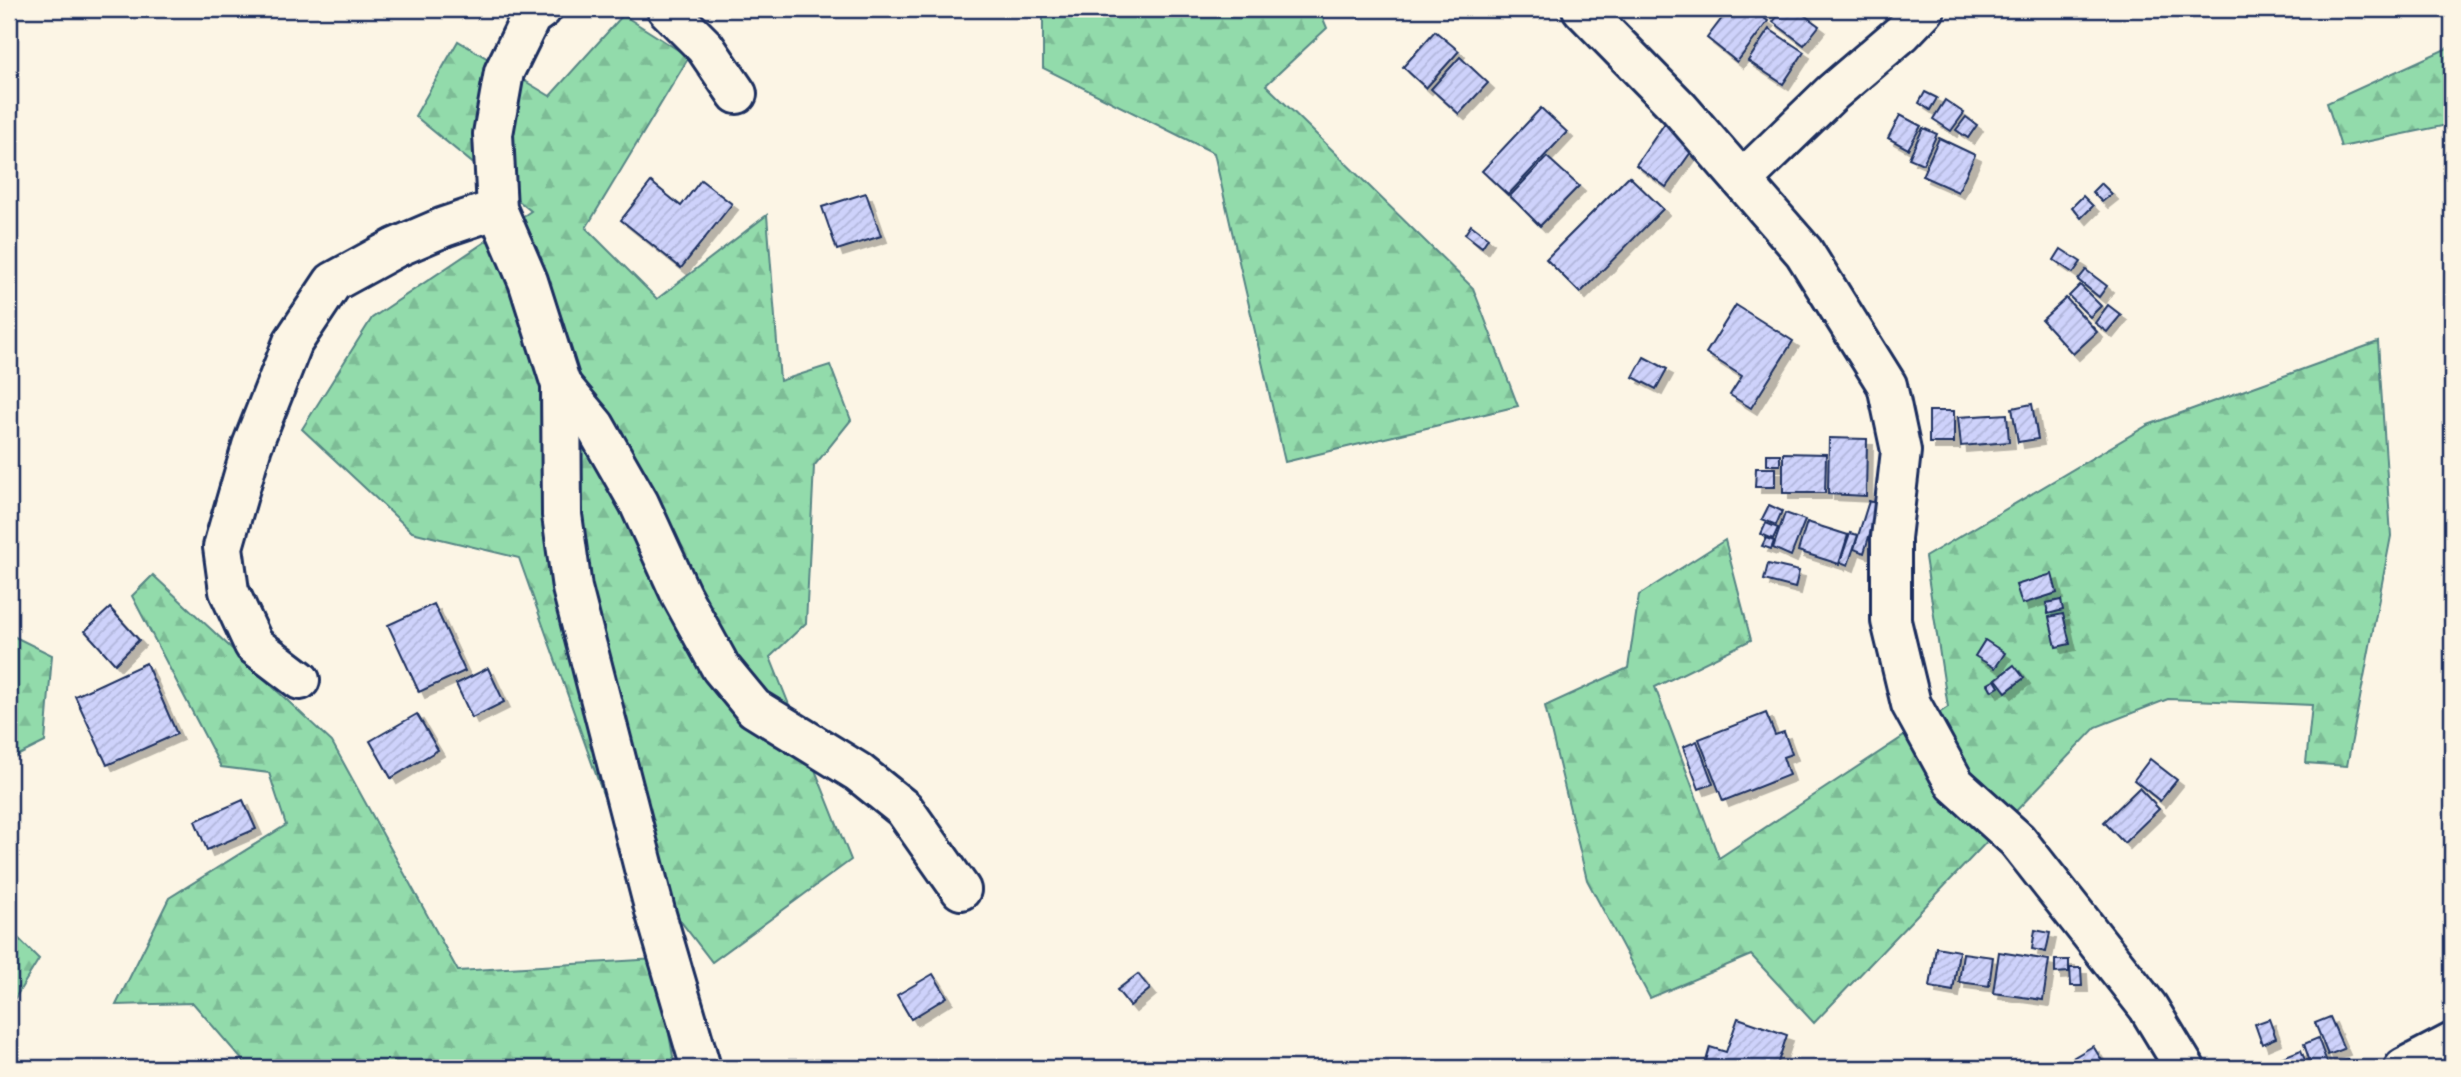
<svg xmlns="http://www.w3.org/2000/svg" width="2461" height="1077" viewBox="0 0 2461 1077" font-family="'Shantell Sans',sans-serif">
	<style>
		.forest { fill: url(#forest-firs); stroke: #568584; stroke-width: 2 }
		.building { fill: url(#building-hatch); stroke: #1b2f5e; stroke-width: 2; filter: url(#shadow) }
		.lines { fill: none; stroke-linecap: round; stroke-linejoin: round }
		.street-casing { stroke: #1b2f5e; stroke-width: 44 }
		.street { stroke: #fcf5e5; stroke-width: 38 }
	</style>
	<defs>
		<pattern id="forest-firs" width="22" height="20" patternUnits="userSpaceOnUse" patternTransform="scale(1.75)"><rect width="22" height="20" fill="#92dbab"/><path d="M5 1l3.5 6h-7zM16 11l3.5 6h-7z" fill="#7dbc96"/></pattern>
		<pattern id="building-hatch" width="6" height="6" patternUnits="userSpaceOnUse" patternTransform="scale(1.75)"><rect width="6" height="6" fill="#ced2fb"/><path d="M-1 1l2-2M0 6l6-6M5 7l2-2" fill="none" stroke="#b0b5da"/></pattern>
		<filter id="shadow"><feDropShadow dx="6" dy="6" stdDeviation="0" flood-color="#0004"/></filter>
	</defs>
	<rect width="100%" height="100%" fill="#fcf5e5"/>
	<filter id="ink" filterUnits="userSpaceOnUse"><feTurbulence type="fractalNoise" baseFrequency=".0143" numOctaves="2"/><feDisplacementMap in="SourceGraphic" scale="14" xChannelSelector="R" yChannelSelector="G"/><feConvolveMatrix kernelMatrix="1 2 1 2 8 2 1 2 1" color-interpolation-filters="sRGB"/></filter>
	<g filter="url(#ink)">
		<g class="forest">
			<polygon points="1043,9 1319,9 1327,28 1266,85 1473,288 1518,406 1285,462 1214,153 1043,68"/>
			<polygon points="623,15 689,57 586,228 657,299 767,215 780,381 830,365 851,420 814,466 806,623 770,657 851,860 712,962 620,842 519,558 412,532 302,429 372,318 531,211 415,116 458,41 550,96"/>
			<polygon points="2452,46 2452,124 2341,147 2327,103"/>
			<polygon points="2378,342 2391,536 2347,766 2306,763 2312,705 2168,699 2096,727 1814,1023 1751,955 1650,998 1587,880 1545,706 1628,668 1639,595 1725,540 1751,640 1655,687 1719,858 1948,707 1925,557 2148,425"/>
			<polygon points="153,575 332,742 458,971 656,959 675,1068 249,1068 193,1003 116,1005 169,898 286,825 269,773 221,767 132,596"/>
			<polygon points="9,634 52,655 45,742 9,760"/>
			<polygon points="9,929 39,959 9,1008"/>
		</g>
		<g class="building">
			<polygon points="1729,9 1752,9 1768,21 1737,62 1707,38"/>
			<polygon points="1783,9 1796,9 1819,26 1804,45 1773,22"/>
			<polygon points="1769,29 1804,52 1783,84 1748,61"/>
			<polygon points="1435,31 1459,51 1426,88 1403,67"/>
			<polygon points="1460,57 1488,83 1459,114 1431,89"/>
			<polygon points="1925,92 1937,98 1930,110 1919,103"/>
			<polygon points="1945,100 1964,113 1951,131 1933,119"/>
			<polygon points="1541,108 1567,132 1508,195 1482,171"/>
			<polygon points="1900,115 1921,126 1908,149 1888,138"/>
			<polygon points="1966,117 1977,125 1968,138 1956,130"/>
			<polygon points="1665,123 1696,145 1666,187 1636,165"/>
			<polygon points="1923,128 1937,134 1923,164 1909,158"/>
			<polygon points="1939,138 1975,155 1958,192 1922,176"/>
			<polygon points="1547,157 1579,186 1540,226 1510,196"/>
			<polygon points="1629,176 1663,209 1580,293 1546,259"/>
			<polygon points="701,180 732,204 681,268 621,220 651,182 681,206"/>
			<polygon points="2101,183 2112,194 2102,202 2092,192"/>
			<polygon points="866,193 881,236 837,250 822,207"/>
			<polygon points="2083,196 2093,206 2081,218 2072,207"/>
			<polygon points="1471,225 1488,238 1482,247 1465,234"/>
			<polygon points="2061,249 2081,262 2073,273 2054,260"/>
			<polygon points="2086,270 2107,286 2099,297 2078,280"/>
			<polygon points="2080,285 2101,306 2090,317 2069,296"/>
			<polygon points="2066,298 2097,332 2073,354 2042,320"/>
			<polygon points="1736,305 1793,341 1751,408 1730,395 1742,376 1706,353"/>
			<polygon points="2108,305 2121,315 2107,332 2095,323"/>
			<polygon points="1644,357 1667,369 1656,389 1633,377"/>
			<polygon points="2032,404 2038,439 2018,442 2012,408"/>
			<rect x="1929" y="411" width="25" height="32"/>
			<polygon points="2007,414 2009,442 1961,446 1958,417"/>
			<polygon points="1829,438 1867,439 1866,496 1828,494"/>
			<polygon points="1783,453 1826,454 1825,493 1783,493"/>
			<rect x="1767" y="454" width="13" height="11"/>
			<polygon points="1756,468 1775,468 1775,487 1755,487"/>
			<polygon points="1869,501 1879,504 1864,553 1854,549"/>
			<polygon points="1769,505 1782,511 1776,525 1762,519"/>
			<polygon points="1785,513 1805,520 1791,556 1773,548"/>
			<polygon points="1807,522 1848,535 1839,564 1798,551"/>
			<polygon points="1766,523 1778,528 1773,539 1761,534"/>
			<polygon points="1850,533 1858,535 1848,565 1840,562"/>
			<polygon points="1766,538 1774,541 1771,549 1762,546"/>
			<polygon points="1768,564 1799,571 1795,588 1764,580"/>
			<polygon points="2052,574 2057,593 2022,604 2016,585"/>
			<polygon points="2061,600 2063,610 2048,614 2046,603"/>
			<polygon points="434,604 465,671 419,692 388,625"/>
			<polygon points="110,608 139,640 115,664 85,631"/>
			<polygon points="2063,614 2070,644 2056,647 2049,617"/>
			<polygon points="1985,640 2005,653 1995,668 1975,656"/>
			<polygon points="146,663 177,734 107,765 75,696"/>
			<polygon points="2014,665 2024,678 2006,692 1996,679"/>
			<polygon points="488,668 504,702 472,718 456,684"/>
			<polygon points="1995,680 1999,687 1992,691 1988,684"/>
			<polygon points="1766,713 1775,735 1784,732 1792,754 1783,757 1789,775 1723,801 1699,739"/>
			<polygon points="417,714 438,750 391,778 370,741"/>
			<polygon points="1697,741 1713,784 1699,789 1683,747"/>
			<polygon points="2150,759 2177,780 2160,801 2134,780"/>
			<polygon points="2139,788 2159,809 2124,843 2104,822"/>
			<polygon points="243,800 256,829 207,850 195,821"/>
			<polygon points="2035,930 2050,933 2046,952 2032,949"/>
			<polygon points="1936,947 1959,951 1953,991 1930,987"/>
			<polygon points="1999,952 2049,960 2043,1000 1993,993"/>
			<polygon points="1963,953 1993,957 1989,986 1959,982"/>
			<polygon points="2055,960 2069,960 2069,972 2055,973"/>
			<polygon points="2070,968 2081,968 2082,986 2071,986"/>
			<polygon points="933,974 947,997 911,1019 897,995"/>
			<polygon points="1138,974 1150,989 1130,1006 1117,990"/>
			<polygon points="2330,1017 2344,1049 2328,1055 2315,1023"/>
			<polygon points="1738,1018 1787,1035 1776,1068 1700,1068 1704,1068 1710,1047 1726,1052"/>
			<polygon points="2269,1019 2276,1038 2262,1044 2255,1024"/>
			<polygon points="2318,1038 2329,1068 2312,1068 2304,1044"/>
			<polygon points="2093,1046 2106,1067 2114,1062 2117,1068 2069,1068 2066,1062"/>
			<polygon points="2301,1050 2308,1068 2261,1068 2260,1066"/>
			<polygon points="2348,1060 2350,1068 2333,1068 2332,1064"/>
		</g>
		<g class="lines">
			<defs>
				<g id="street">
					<polyline points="542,9 531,17 504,72 493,134 497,209 528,281 561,385 562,515 572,588 655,911 701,1068"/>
					<polyline points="667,9 705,47 737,94"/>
					<polyline points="1582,9 1679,108 1804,252 1887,385 1901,451 1891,538 1891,621 1911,704 1955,784 2017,840 2148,1007 2185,1068"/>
					<polyline points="1742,180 1833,92 1902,33 1925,9"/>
					<polyline points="561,385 595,426 639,503 681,595 721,668 754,708 858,772 904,809 961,890"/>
					<polyline points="300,680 254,645 229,591 223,547 252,446 293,342 333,282 395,248 444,227 497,209"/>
					<polyline points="2404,1068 2452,1043"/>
				</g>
			</defs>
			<use href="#street" class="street-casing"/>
			<use href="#street" class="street"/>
		</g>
	</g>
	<rect width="2461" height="1077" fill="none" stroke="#fcf5e5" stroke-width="35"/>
	<rect x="18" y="18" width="2426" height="1042" fill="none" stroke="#1b2f5e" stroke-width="2.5" filter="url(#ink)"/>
</svg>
